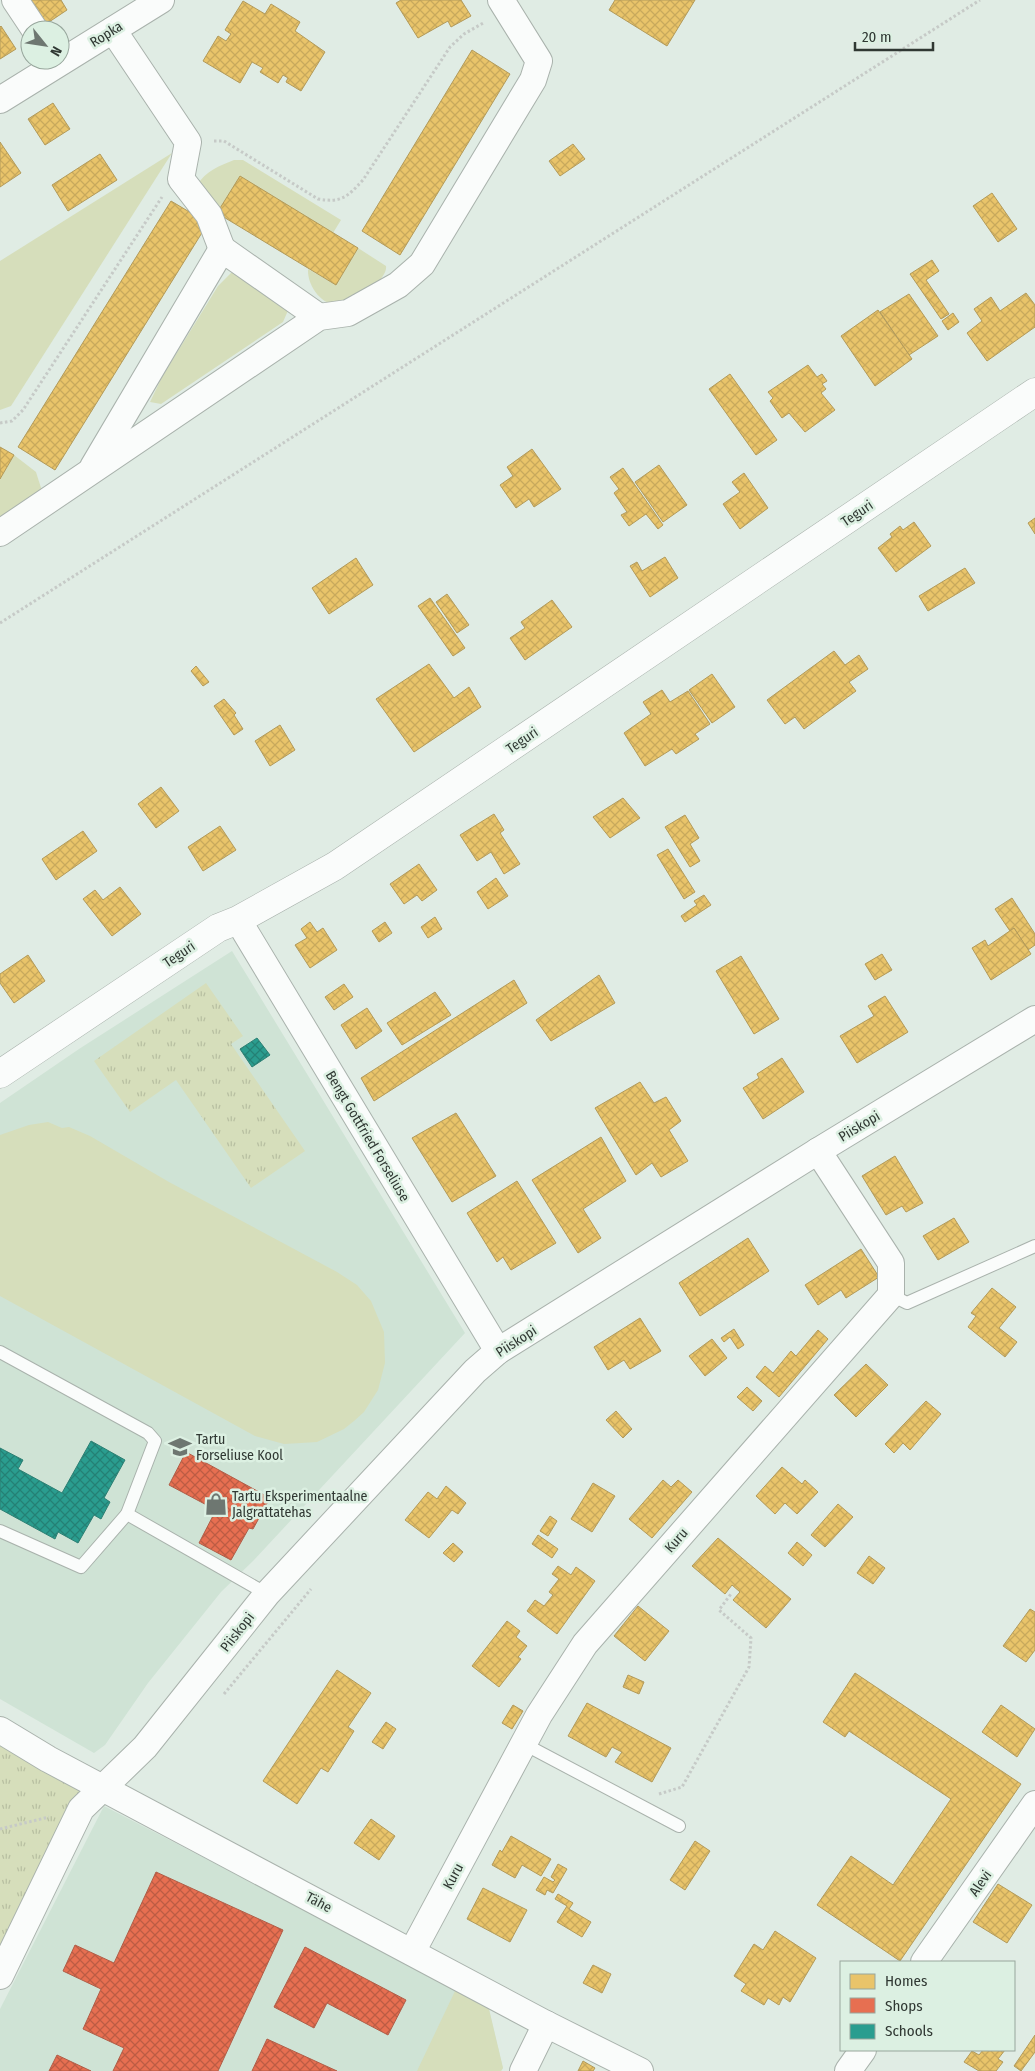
<svg xmlns="http://www.w3.org/2000/svg" width="1035" height="2071" viewBox="0 0 1035 2071" font-family="'Fira Sans Condensed',sans-serif">
	<style>
		.built { fill: #cfe3d5 }
		.grass { fill: #d6debb }
		.park { fill: url(#park-tufts) }
		.homes { fill: url(#homes-cross-hatch); stroke: #b29a5a }
		.shops { fill: url(#shops-cross-hatch); stroke: #b05e48 }
		.schools { fill: url(#schools-cross-hatch); stroke: #2c7f73 }
		.lines { fill: none; stroke-linecap: round; stroke-linejoin: round }
		.service-casing { stroke: #a9b2ac; stroke-width: 14 }
		.minor-casing { stroke: #a9b2ac; stroke-width: 28 }
		.tertiary-casing { stroke: #a9b2ac; stroke-width: 29 }
		.path { stroke: #c6cac7; stroke-width: 3; stroke-dasharray: 2.5 2.5; stroke-linecap: butt }
		.service { stroke: #fafcfb; stroke-width: 12 }
		.minor { stroke: #fafcfb; stroke-width: 26 }
		.tertiary { stroke: #fafcfb; stroke-width: 28 }
		.labels { text-anchor: middle; stroke-width: 5; stroke-linejoin: round; paint-order: stroke }
		.street-label { font-size: 14px; fill: #303833; stroke: #dcf0e2 }
		.poi-label { font-size: 14px; fill: #303833; stroke: #dcf0e2; text-anchor: start }
	</style>
	<defs>
		<pattern id="park-tufts" width="24" height="20" patternUnits="userSpaceOnUse" patternTransform="scale(1.25)"><rect width="24" height="20" fill="#d6debb"/><path d="M3 7l-1-3M5 7V3M7 7l1-3M15 17l-1-3M17 17v-4M19 17l1-3" fill="none" stroke="#b8bfa1"/></pattern>
		<pattern id="homes-cross-hatch" width="8" height="8" patternUnits="userSpaceOnUse" patternTransform="scale(1.25)"><rect width="8" height="8" fill="#e9c46a"/><path d="M0 0l8 8M0 8l8-8" fill="none" stroke="#c8a95c"/></pattern>
		<pattern id="shops-cross-hatch" width="8" height="8" patternUnits="userSpaceOnUse" patternTransform="scale(1.25)"><rect width="8" height="8" fill="#e76f51"/><path d="M0 0l8 8M0 8l8-8" fill="none" stroke="#bc5c44"/></pattern>
		<pattern id="schools-cross-hatch" width="8" height="8" patternUnits="userSpaceOnUse" patternTransform="scale(1.25)"><rect width="8" height="8" fill="#2a9d8f"/><path d="M0 0l8 8M0 8l8-8" fill="none" stroke="#248175"/></pattern>
	</defs>
	<rect width="100%" height="100%" fill="#e0ece4"/>
	<g class="built">
		<polygon points="232,951 465,1333 254,1560 221,1592 148,1683 105,1745 94,1753 0,1699 0,1103 79,1049"/>
		<polygon points="104,1806 488,2005 503,2068 501,2071 0,2071 0,2009"/>
	</g>
	<g class="grass">
		<polygon points="172,153 11,406 0,410 0,261"/>
		<path d="M 234,160 L 243,160 L 341,220 L 333,233 L 217,213 L 197,185 C 206,171 219,166 234,160 Z"/>
		<path d="M 358,248 L 386,266 C 388,278 361,300 349,304 C 327,312 307,289 308,269 L 336,285 Z"/>
		<polygon points="231,273 237,273 290,306 283,322 161,404 150,402 162,377 218,286"/>
		<polygon points="14,455 36,472 42,491 0,519 0,479"/>
		<polygon points="48,1122 62,1128 69,1127 90,1136 169,1182 337,1272 357,1285 371,1301 384,1332 385,1363 378,1390 364,1412 354,1421 344,1429 317,1442 301,1443 284,1444 255,1436 0,1296 0,1135 29,1125"/>
		<polygon points="456,1989 488,2005 503,2068 501,2071 417,2071"/>
	</g>
	<g class="park">
		<polygon points="206,983 243,1036 231,1044 305,1151 251,1188 176,1080 130,1112 94,1061"/>
		<polygon points="0,1740 83,1786 0,1961"/>
	</g>
	<g class="homes">
		<polygon points="30,0 61,0 67,10 46,24"/>
		<polygon points="401,0 461,0 471,16 451,27 448,21 418,38 396,3"/>
		<polygon points="615,0 695,0 667,46 609,10"/>
		<polygon points="243,1 265,14 271,4 300,22 295,31 325,52 301,91 286,82 288,78 283,75 278,83 260,72 263,68 252,62 240,83 203,61 218,36 226,41 231,34 225,30"/>
		<polygon points="1,26 16,49 0,59 0,27"/>
		<polygon points="472,50 510,74 400,255 362,231"/>
		<polygon points="53,103 70,129 45,145 28,119"/>
		<polygon points="0,142 21,173 0,187"/>
		<polygon points="573,144 585,159 560,176 549,161"/>
		<polygon points="100,154 117,180 68,211 52,185"/>
		<polygon points="240,176 358,248 336,285 217,213"/>
		<polygon points="992,193 1017,229 998,242 973,206"/>
		<polygon points="171,201 208,223 55,470 18,447"/>
		<polygon points="932,260 939,271 926,280 949,314 941,319 910,274"/>
		<polygon points="1026,293 1035,305 1035,327 987,361 967,333 982,321 974,309 991,297 1000,311"/>
		<polygon points="909,294 938,336 909,355 880,312"/>
		<polygon points="878,310 912,359 875,386 841,336"/>
		<polygon points="953,313 959,322 948,330 942,321"/>
		<polygon points="808,365 817,377 822,374 827,381 822,384 826,389 821,393 835,410 805,432 789,413 782,418 770,401 773,398 768,392"/>
		<polygon points="730,374 777,440 756,455 709,389"/>
		<polygon points="0,447 14,455 0,479"/>
		<polygon points="532,449 561,489 534,507 529,499 516,508 500,485 513,476 507,467"/>
		<polygon points="659,465 687,505 663,522 635,482"/>
		<polygon points="623,468 663,525 658,529 646,514 629,526 621,515 627,512 614,493 619,489 610,477"/>
		<polygon points="744,473 768,508 740,529 723,504 740,492 732,482"/>
		<polygon points="1035,518 1035,534 1028,523"/>
		<polygon points="914,522 931,546 896,572 878,548 892,537 890,534 900,526 903,530"/>
		<polygon points="665,557 678,578 650,597 630,566 637,562 642,571"/>
		<polygon points="356,558 373,585 329,614 312,588"/>
		<polygon points="965,568 975,583 928,611 919,596"/>
		<polygon points="447,594 469,625 457,633 436,602"/>
		<polygon points="430,598 465,648 453,656 418,606"/>
		<polygon points="552,600 572,627 525,660 510,638 525,628 521,622"/>
		<polygon points="834,651 845,665 859,655 868,669 849,682 856,691 804,729 795,717 785,724 767,700"/>
		<polygon points="429,664 454,698 469,687 481,707 414,752 376,699"/>
		<polygon points="196,666 209,682 203,686 191,671"/>
		<polygon points="712,674 735,707 712,723 689,690"/>
		<polygon points="662,690 670,702 688,691 710,724 695,734 699,739 676,754 672,749 645,766 624,733 651,714 643,702"/>
		<polygon points="224,699 236,713 234,715 243,729 234,735 214,706"/>
		<polygon points="280,725 295,750 270,766 255,741"/>
		<polygon points="161,787 179,811 156,828 138,804"/>
		<polygon points="623,798 640,818 610,838 593,817"/>
		<polygon points="494,814 504,830 500,833 520,864 504,874 491,852 477,861 460,835"/>
		<polygon points="685,815 699,838 690,844 700,861 690,867 665,827"/>
		<polygon points="220,826 236,850 203,871 188,847"/>
		<polygon points="83,831 97,851 56,880 42,859"/>
		<polygon points="668,849 695,892 684,899 657,855"/>
		<polygon points="419,864 437,890 422,901 417,895 404,904 390,884"/>
		<polygon points="496,878 508,896 488,909 477,892"/>
		<polygon points="120,887 141,914 112,936 83,899 95,890 103,900"/>
		<polygon points="704,895 711,905 685,922 681,916 697,905 694,901"/>
		<polygon points="1012,898 1035,934 1035,945 1028,950 1014,928 1010,931 995,909"/>
		<polygon points="435,917 442,929 428,938 421,927"/>
		<polygon points="310,922 317,932 323,928 337,950 310,968 295,945 307,938 301,929"/>
		<polygon points="385,922 392,933 379,942 372,931"/>
		<polygon points="1014,928 1031,954 991,980 972,948 985,940 988,946"/>
		<polygon points="882,954 892,970 875,980 865,964"/>
		<polygon points="28,955 45,981 14,1003 0,983 0,974"/>
		<polygon points="741,956 779,1019 754,1034 716,971"/>
		<polygon points="599,975 615,1003 551,1041 536,1020"/>
		<polygon points="514,980 527,1003 374,1101 361,1078"/>
		<polygon points="344,984 353,997 334,1010 325,997"/>
		<polygon points="435,992 451,1015 402,1045 387,1023"/>
		<polygon points="885,996 908,1032 857,1063 840,1036 874,1016 868,1006"/>
		<polygon points="367,1008 382,1031 356,1049 341,1025"/>
		<polygon points="782,1058 804,1092 763,1119 743,1088 759,1078 757,1074"/>
		<polygon points="640,1082 654,1103 666,1097 681,1121 669,1130 688,1161 661,1177 652,1163 636,1175 595,1108"/>
		<polygon points="456,1113 496,1176 452,1202 412,1138"/>
		<polygon points="601,1137 626,1181 583,1209 601,1238 578,1253 532,1180"/>
		<polygon points="895,1156 923,1203 906,1212 902,1206 886,1215 862,1176"/>
		<polygon points="517,1181 556,1243 511,1270 503,1257 497,1262 467,1213"/>
		<polygon points="954,1218 969,1242 938,1260 923,1236"/>
		<polygon points="748,1238 769,1271 700,1316 679,1283"/>
		<polygon points="861,1249 879,1277 846,1298 841,1290 818,1305 805,1285"/>
		<polygon points="992,1288 1016,1307 999,1328 1017,1342 1005,1357 968,1327 976,1316 971,1313"/>
		<polygon points="640,1318 661,1351 630,1369 624,1360 608,1370 594,1347"/>
		<polygon points="734,1329 744,1345 738,1349 730,1337 724,1342 721,1338"/>
		<polygon points="818,1330 828,1339 779,1397 756,1377 765,1366 773,1373 791,1351 796,1356"/>
		<polygon points="712,1339 727,1358 705,1376 689,1356"/>
		<polygon points="866,1364 888,1385 856,1417 834,1395"/>
		<polygon points="747,1387 762,1401 753,1411 737,1397"/>
		<polygon points="926,1401 941,1414 910,1450 903,1443 894,1453 885,1444"/>
		<polygon points="616,1411 632,1429 623,1438 606,1420"/>
		<polygon points="782,1467 802,1484 805,1480 818,1492 797,1514 785,1503 775,1514 756,1496"/>
		<polygon points="663,1480 671,1487 678,1480 692,1492 652,1538 629,1519"/>
		<polygon points="593,1483 615,1496 592,1532 571,1519"/>
		<polygon points="446,1486 466,1503 458,1514 452,1510 429,1538 405,1520 428,1492 437,1499"/>
		<polygon points="838,1504 853,1517 825,1547 811,1535"/>
		<polygon points="550,1516 557,1521 548,1536 540,1531"/>
		<polygon points="538,1535 558,1549 552,1558 532,1544"/>
		<polygon points="718,1538 791,1599 766,1628 733,1600 740,1592 732,1585 725,1594 692,1566"/>
		<polygon points="797,1542 812,1555 803,1566 788,1553"/>
		<polygon points="453,1543 463,1552 454,1562 443,1553"/>
		<polygon points="869,1556 885,1568 873,1584 857,1573"/>
		<polygon points="558,1566 571,1575 576,1567 595,1581 557,1634 527,1611 535,1600 544,1606 553,1595 549,1592 559,1579 552,1574"/>
		<polygon points="638,1606 669,1631 645,1661 614,1636"/>
		<polygon points="1030,1609 1035,1612 1035,1650 1026,1662 1003,1646"/>
		<polygon points="507,1621 520,1631 516,1637 527,1646 518,1657 521,1659 499,1687 472,1666"/>
		<polygon points="337,1670 371,1693 348,1727 354,1731 328,1772 321,1768 297,1804 263,1781"/>
		<polygon points="855,1673 1021,1784 900,1961 817,1905 851,1856 893,1885 951,1799 849,1731 845,1737 823,1722"/>
		<polygon points="628,1675 644,1682 639,1694 623,1687"/>
		<polygon points="587,1703 671,1748 652,1782 615,1762 622,1752 612,1747 606,1757 568,1736"/>
		<polygon points="513,1705 523,1711 512,1729 502,1723"/>
		<polygon points="1001,1705 1035,1729 1017,1757 982,1732"/>
		<polygon points="386,1722 396,1729 383,1749 372,1742"/>
		<polygon points="371,1819 395,1836 379,1860 354,1843"/>
		<polygon points="511,1836 551,1859 541,1876 522,1865 515,1878 492,1865 500,1850 502,1852"/>
		<polygon points="695,1841 710,1851 685,1890 670,1880"/>
		<polygon points="558,1864 567,1869 553,1893 547,1890 545,1895 536,1890 544,1877 553,1882 555,1880 551,1877"/>
		<polygon points="998,1884 1032,1905 1007,1943 973,1922"/>
		<polygon points="483,1888 527,1910 510,1942 467,1919"/>
		<polygon points="558,1894 573,1903 569,1909 591,1922 582,1937 557,1922 567,1906 555,1899"/>
		<polygon points="775,1931 816,1958 790,2002 783,1997 779,2005 768,1998 764,2005 741,1991 746,1984 734,1976 754,1944 763,1950"/>
		<polygon points="593,1965 611,1974 602,1993 583,1983"/>
		<polygon points="1035,2035 1035,2052 1021,2071 1014,2066"/>
		<polygon points="983,2050 1005,2050 998,2059 1003,2062 996,2071 979,2071 964,2062 972,2051 979,2055"/>
		<polygon points="583,2061 595,2068 593,2071 578,2071"/>
	</g>
	<g class="shops">
		<polygon points="186,1452 270,1498 253,1529 249,1528 231,1560 199,1543 216,1510 169,1485"/>
		<polygon points="156,1872 283,1930 218,2071 113,2071 124,2048 83,2029 101,1989 63,1971 75,1945 114,1963"/>
		<polygon points="305,1947 406,2000 388,2035 327,2003 314,2028 274,2007"/>
		<polygon points="267,2039 337,2071 252,2071"/>
		<polygon points="57,2055 91,2071 49,2071"/>
	</g>
	<g class="schools">
		<polygon points="257,1038 270,1055 252,1067 240,1049"/>
		<polygon points="91,1441 125,1460 104,1498 110,1502 101,1519 94,1515 78,1543 58,1532 55,1539 0,1509 0,1448 23,1460 18,1469 62,1493"/>
	</g>
	<g class="lines">
		<defs>
			<g id="service">
				<polyline points="891,1295 907,1303 1035,1246"/>
				<polyline points="0,1352 148,1433 155,1441 127,1514"/>
				<polyline points="0,1531 81,1567 127,1514 267,1594"/>
				<polyline points="524,1744 679,1826"/>
			</g>
			<g id="minor">
				<polyline points="15,0 35,30"/>
				<polyline points="113,30 188,142 181,179 209,215 222,249"/>
				<polyline points="0,100 161,0"/>
				<polyline points="93,467 222,249 319,317"/>
				<polyline points="0,533 319,317 348,313 398,285 422,264 533,80 539,61 501,0"/>
				<polyline points="238,920 498,1351"/>
				<polyline points="0,1730 48,1759 546,2024 640,2071"/>
				<polyline points="412,1952 539,1715 585,1644 891,1295 891,1263 818,1151"/>
				<polyline points="924,1962 1035,1804"/>
				<polyline points="0,1976 81,1809 145,1747 267,1594 475,1371 498,1351 818,1151 1035,1019"/>
				<polyline points="523,2071 546,2024"/>
				<polyline points="848,2071 863,2050"/>
			</g>
			<polyline id="tertiary" points="0,1074 218,928 238,920 335,866 1035,392"/>
		</defs>
		<use href="#service" class="service-casing"/>
		<use href="#minor" class="minor-casing"/>
		<use href="#tertiary" class="tertiary-casing"/>
		<g class="path">
			<path d="M 214,141 L 224,141 L 318,199 C 342,203 347,197 363,180 L 450,47 L 464,34 L 485,22"/>
			<polyline points="0,423 12,421 23,410 162,197"/>
			<polyline points="0,623 980,0"/>
			<polyline points="224,1694 311,1589"/>
			<polyline points="659,1794 682,1787 749,1667 751,1638 719,1610 731,1594"/>
			<polyline points="0,1829 49,1817"/>
		</g>
		<use href="#service" class="service"/>
		<use href="#minor" class="minor"/>
		<use href="#tertiary" class="tertiary"/>
	</g>
	<defs>
		<symbol id="school-bare" viewBox="-9 -9 18 18"><path d="M0-5L7-2L0 1L-7-2ZM-4 1L0 2.5L4 1V4Q0 6-4 4Z" fill="#6e7771" stroke="#dcf0e2" stroke-width="2.5" paint-order="stroke"/></symbol>
		<symbol id="shop-bare" viewBox="-9 -9 18 18"><path d="M-5-2.5h2.3a2.7 3.5 0 0 1 5.4 0H5L5.5 6h-11ZM-1.5-2.5h3a1.5 2.3 0 0 0-3 0Z" fill="#6e7771" stroke="#dcf0e2" stroke-width="2.5" paint-order="stroke"/></symbol>
	</defs>
	<g fill-rule="evenodd">
		<use href="#school-bare" x="164" y="1431" width="32" height="32"/>
		<use href="#shop-bare" x="200" y="1488" width="32" height="32"/>
	</g>
	<g class="labels">
		<g class="street-label">
			<text transform="translate(106 34) rotate(-32)" y="5">Ropka</text>
			<text transform="translate(857 513) rotate(-34)" y="5">Teguri</text>
			<text transform="translate(522 740) rotate(-34)" y="5">Teguri</text>
			<text transform="translate(179 954) rotate(-34)" y="5">Teguri</text>
			<text transform="translate(859 1126) rotate(-31)" y="5">Piiskopi</text>
			<text transform="translate(368 1136) rotate(59)" y="5">Bengt Gottfried Forseliuse</text>
			<text transform="translate(516 1341) rotate(-33)" y="5">Piiskopi</text>
			<text transform="translate(676 1540) rotate(-49)" y="5">Kuru</text>
			<text transform="translate(237 1632) rotate(-52)" y="5">Piiskopi</text>
			<text transform="translate(453 1876) rotate(-62)" y="5">Kuru</text>
			<text transform="translate(980 1883) rotate(-55)" y="5">Alevi</text>
			<text transform="translate(319 1902) rotate(28)" y="5">Tähe</text>
		</g>
		<g class="poi-label">
			<text x="196" y="1444">Tartu<tspan x="196" dy="16">Forseliuse Kool</tspan></text>
			<text x="232" y="1501">Tartu Eksperimentaalne<tspan x="232" dy="16">Jalgrattatehas</tspan></text>
		</g>
	</g>
	<rect x="840" y="1961" width="175" height="90" fill="#dcf0e2" stroke="#97a69c"/>
	<rect x="850" y="1974" width="25" height="15" fill="#e9c46a" stroke="#97a69c"/>
	<text x="885" y="1986" font-size="15" fill="#303833">Homes</text>
	<rect x="850" y="1998" width="25" height="15" fill="#e76f51" stroke="#97a69c"/>
	<text x="885" y="2011" font-size="15" fill="#303833">Shops</text>
	<rect x="850" y="2024" width="25" height="15" fill="#2a9d8f" stroke="#97a69c"/>
	<text x="885" y="2036" font-size="15" fill="#303833">Schools</text>
	<g transform="translate(45 45) rotate(120)"><circle r="24" fill="#dcf0e2" stroke="#97a69c"/>
	<path d="M0-4L9 19L0 12L-9 19Z" fill="#6e7771"/>
	<text y="-8" font-size="14" font-weight="bold" text-anchor="middle" fill="#303833">N</text>
	</g>
	<path d="M855 42v8h78v-8" fill="none" stroke="#303833" stroke-width="2.5"/>
	<text x="862" y="42" font-size="15" fill="#303833" stroke="#dcf0e2" stroke-width="4" paint-order="stroke">20 m</text>
</svg>
